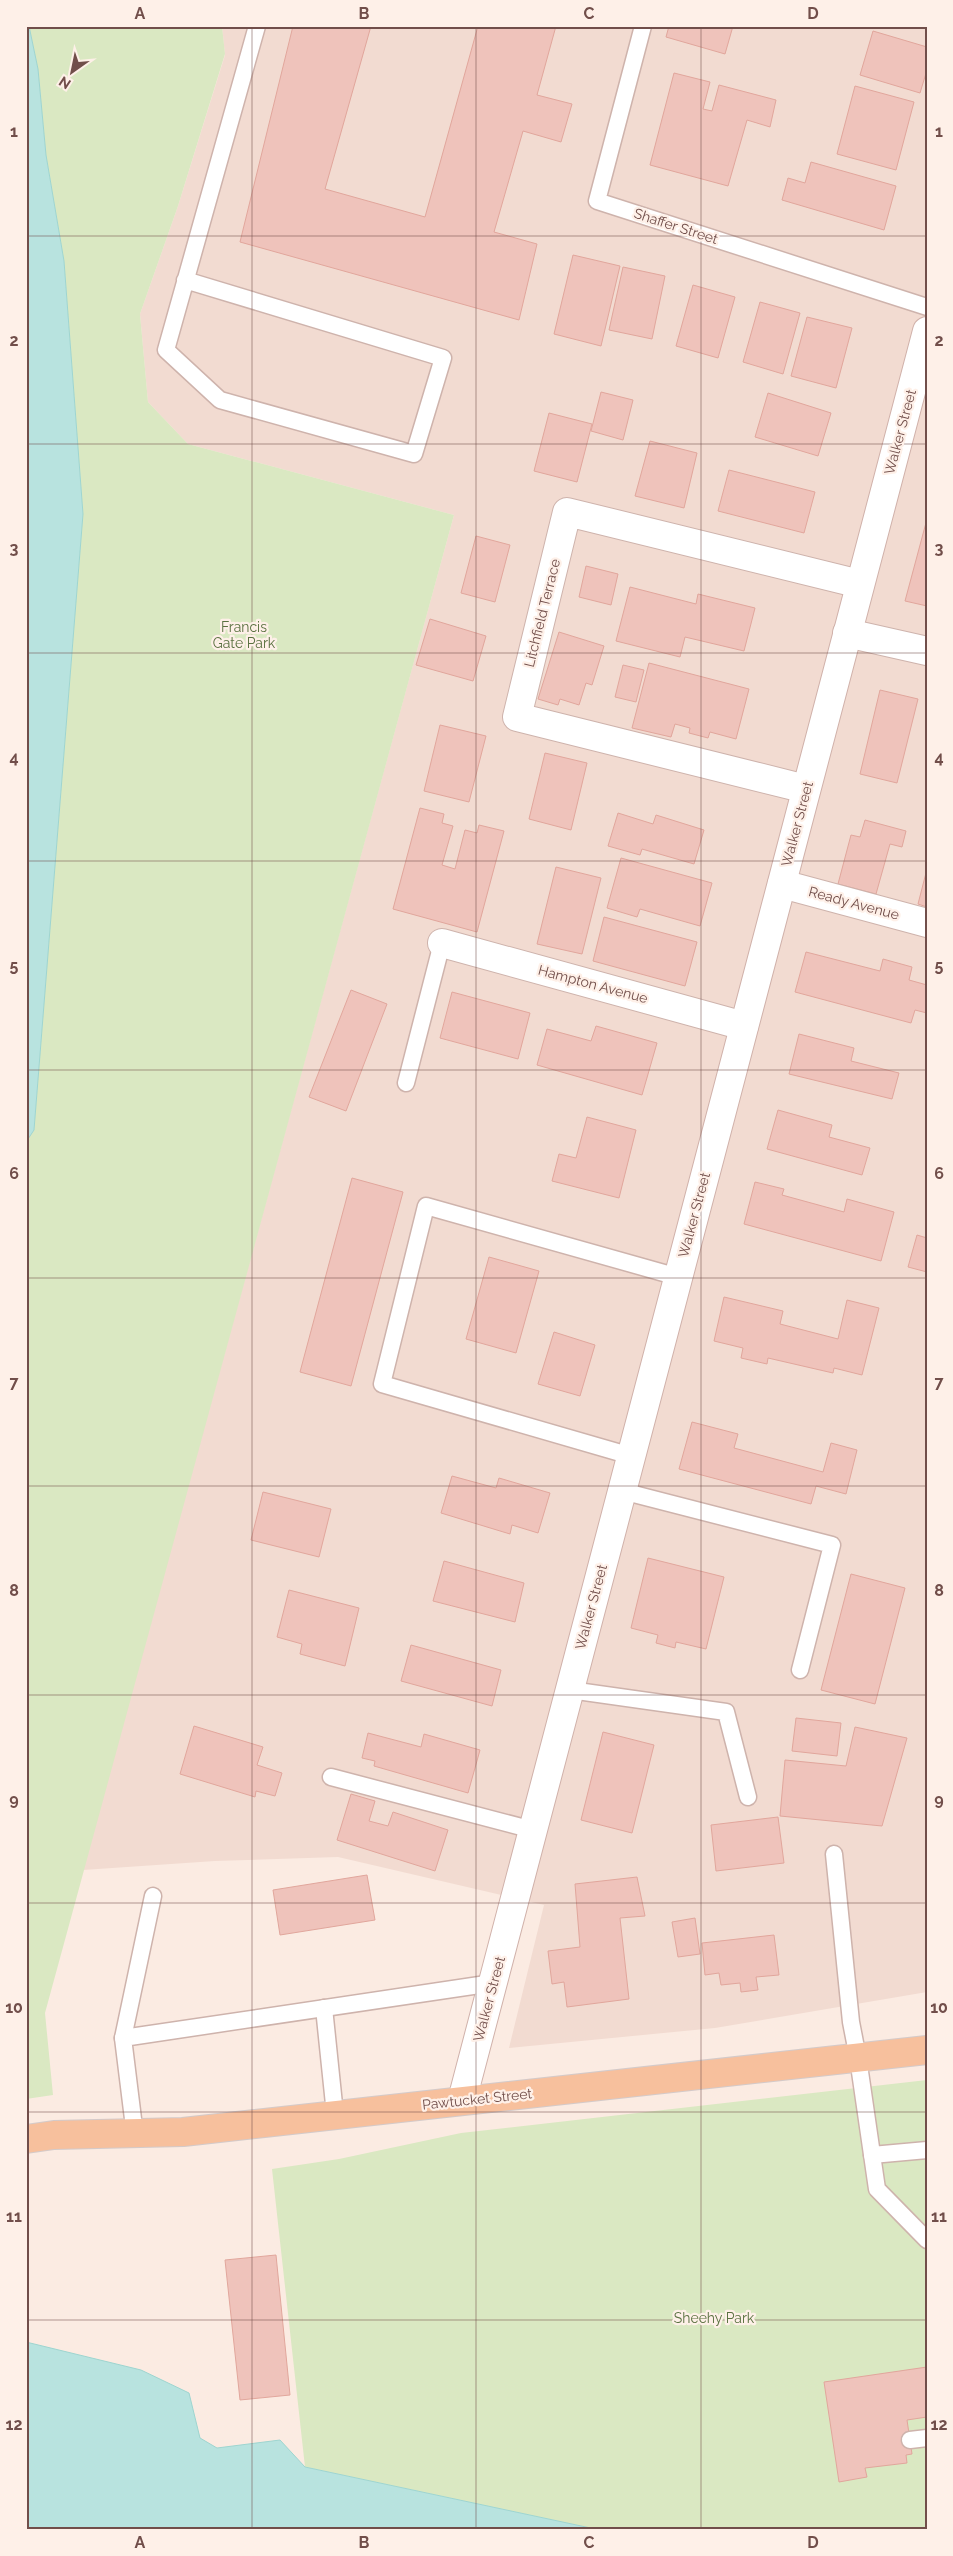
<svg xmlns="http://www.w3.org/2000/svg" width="953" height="2556" viewBox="0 0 953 2556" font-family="Raleway,sans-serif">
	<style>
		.residential { fill: #f2dbd1 }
		.green { fill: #dae8c2 }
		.water { fill: #b8e3df; stroke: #9ed5d0 }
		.building { fill: #efc3bb; stroke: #e1a69c }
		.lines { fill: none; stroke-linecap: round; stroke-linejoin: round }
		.lane-casing { stroke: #ceb3ac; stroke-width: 19 }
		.street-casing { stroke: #ceb3ac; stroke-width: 30 }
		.secondary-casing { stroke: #d0b1aa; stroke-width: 30 }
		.primary-casing { stroke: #d4cac9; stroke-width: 30 }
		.lane { stroke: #fff; stroke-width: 16 }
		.street { stroke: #fff; stroke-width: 28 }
		.secondary { stroke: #fff; stroke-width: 28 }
		.primary { stroke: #f7c09d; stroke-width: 28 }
		.grid { fill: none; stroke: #714e4a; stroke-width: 1; stroke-opacity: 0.55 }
		.labels { text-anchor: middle; stroke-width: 4.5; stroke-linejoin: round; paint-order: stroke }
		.street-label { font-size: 14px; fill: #714e4a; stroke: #fef0e8 }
		.park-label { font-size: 14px; fill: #5a7140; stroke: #fef0e8 }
		.neatline { fill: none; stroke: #714e4a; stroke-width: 2 }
		.grid-label { font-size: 16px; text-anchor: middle; font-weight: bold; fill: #714e4a }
	</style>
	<rect width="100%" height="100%" fill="#fbebe2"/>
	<polygon class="residential" points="222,26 927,26 927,1992 715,2028 509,2048 544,1905 338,1857 215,1861 83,1870 454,515 188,444 148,402 140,314 178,206 225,55"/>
	<g class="green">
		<polygon points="29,26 222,26 225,54 178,206 140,314 148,402 188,444 454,515 45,2013 53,2095 26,2099 26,1142 34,1130 83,514 64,261 46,155 38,69"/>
		<polygon points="927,2080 927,2530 600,2530 305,2467 272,2169 339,2159 461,2133"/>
	</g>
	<g class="water">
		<polygon points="26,26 29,26 38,69 46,155 64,261 83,514 34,1130 26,1142"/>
		<polygon points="26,2342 141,2370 189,2393 200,2438 217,2448 280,2440 305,2467 600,2530 26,2530"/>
	</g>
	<g class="building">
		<polygon points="293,26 371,26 325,189 425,217 478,26 556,26 537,95 572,104 561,142 523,131 494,232 537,244 519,320 240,242"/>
		<polygon points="669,26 733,26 725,54 666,37"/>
		<polygon points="873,31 927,47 927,70 920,93 860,75"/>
		<polygon points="674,73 710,82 703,109 712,111 719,85 776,100 770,127 747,120 728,186 650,165"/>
		<polygon points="855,86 914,102 896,170 837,154"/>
		<polygon points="811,162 896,186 884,230 782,200 788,178 805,183"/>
		<polygon points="573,255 620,266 601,346 554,334"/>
		<polygon points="623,267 665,276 652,339 609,330"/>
		<polygon points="693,285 735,297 718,358 676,346"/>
		<polygon points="760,302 800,313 783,374 743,362"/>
		<polygon points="807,317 852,328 836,388 791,376"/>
		<polygon points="601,392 633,400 623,440 591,431"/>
		<polygon points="768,393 831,413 818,456 755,437"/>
		<polygon points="549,413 592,424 577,482 534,471"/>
		<polygon points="650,441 697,453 684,508 635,496"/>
		<polygon points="729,470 815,492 804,533 718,511"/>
		<polygon points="927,519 927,606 905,601"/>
		<polygon points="476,536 510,545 495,602 461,593"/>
		<polygon points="586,566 618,574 611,605 579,597"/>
		<polygon points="630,587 696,604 698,594 755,608 744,651 685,637 680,657 616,641"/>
		<polygon points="430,619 486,636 473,681 416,665"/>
		<polygon points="559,632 604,646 592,685 586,683 579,705 560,699 558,705 538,699"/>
		<polygon points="649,663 749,689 736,739 710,732 708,738 689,733 690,728 675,724 671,737 632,728"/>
		<polygon points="623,665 644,670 636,702 615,697"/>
		<polygon points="880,690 918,699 897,783 860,774"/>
		<polygon points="440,725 486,736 469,802 424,791"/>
		<polygon points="545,753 587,763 571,830 529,819"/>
		<polygon points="420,808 444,814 442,823 453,826 442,865 455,869 465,830 477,833 479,825 504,831 477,932 393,909"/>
		<polygon points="618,813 653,824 656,815 704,830 694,864 642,849 640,855 608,846"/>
		<polygon points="865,820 906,831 902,847 890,844 876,894 838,884 851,835 860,837"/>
		<polygon points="621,858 712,883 700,926 640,909 637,917 607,908"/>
		<polygon points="556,867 601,878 582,954 537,944"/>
		<polygon points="927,869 927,907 918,904"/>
		<polygon points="604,917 697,942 685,986 593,961"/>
		<polygon points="806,952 880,971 883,959 912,967 909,980 927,985 927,1013 915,1010 911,1023 795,992"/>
		<polygon points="351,990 387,1004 346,1111 309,1097"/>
		<polygon points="452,992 530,1013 518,1059 440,1038"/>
		<polygon points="596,1026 657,1043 642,1095 537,1065 547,1029 591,1041"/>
		<polygon points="799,1034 854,1048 851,1061 899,1073 892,1099 789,1074"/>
		<polygon points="778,1110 832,1125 829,1137 870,1148 862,1175 767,1149"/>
		<polygon points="587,1117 636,1130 619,1198 552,1181 559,1154 576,1158"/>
		<polygon points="352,1178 403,1192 351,1386 300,1372"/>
		<polygon points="755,1182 784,1189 782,1195 844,1212 847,1199 894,1212 881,1261 744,1224"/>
		<polygon points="917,1235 927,1238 927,1272 908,1267"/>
		<polygon points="489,1257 539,1271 516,1353 466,1339"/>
		<polygon points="724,1297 783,1311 780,1324 838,1339 847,1300 879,1308 862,1375 834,1368 833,1373 768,1358 767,1364 741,1358 743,1348 714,1341"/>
		<polygon points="554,1332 595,1345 580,1396 538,1384"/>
		<polygon points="692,1422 738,1434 734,1448 823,1472 831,1443 857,1450 846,1494 816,1486 811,1504 679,1469"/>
		<polygon points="452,1476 496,1488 499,1478 550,1493 538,1533 512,1525 510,1534 441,1513"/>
		<polygon points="263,1492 331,1509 319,1557 251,1540"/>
		<polygon points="648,1558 724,1577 706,1649 676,1642 675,1648 656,1643 658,1635 631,1628"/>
		<polygon points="444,1561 524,1583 515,1622 433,1601"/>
		<polygon points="851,1574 905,1588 875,1704 821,1690"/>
		<polygon points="289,1590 359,1608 345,1666 300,1654 302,1644 277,1637"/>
		<polygon points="411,1645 501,1670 492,1706 401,1681"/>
		<polygon points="796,1718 841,1723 837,1756 792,1751"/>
		<polygon points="194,1726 263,1747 257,1765 282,1773 275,1796 256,1791 255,1797 180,1774"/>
		<polygon points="855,1727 907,1738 882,1826 780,1816 785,1760 846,1766"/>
		<polygon points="603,1732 654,1745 632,1833 581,1820"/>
		<polygon points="368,1733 421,1747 424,1734 480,1750 468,1793 374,1766 375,1761 362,1758"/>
		<polygon points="351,1794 375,1801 369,1821 388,1826 393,1812 448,1830 435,1871 337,1840"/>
		<polygon points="778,1817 784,1863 716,1871 711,1825"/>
		<polygon points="367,1875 375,1920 280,1935 273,1890"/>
		<polygon points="637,1877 645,1916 620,1918 629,1999 567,2007 564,1982 552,1984 548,1951 580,1947 575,1884"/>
		<polygon points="695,1918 700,1954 678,1957 672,1922"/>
		<polygon points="774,1935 779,1975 756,1977 758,1990 741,1992 740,1983 721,1985 719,1973 705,1975 702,1943"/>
		<polygon points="276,2255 290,2395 240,2400 225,2260"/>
		<polygon points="927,2367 927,2417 907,2420 912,2454 906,2455 907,2463 865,2468 867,2477 839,2482 824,2382"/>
	</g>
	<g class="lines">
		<defs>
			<g id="lane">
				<polyline points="643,26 597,201 927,307"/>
				<polyline points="185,280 443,358 414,454 220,400 166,350 257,26"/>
				<polyline points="406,1083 442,943"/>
				<polyline points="631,1456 382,1384 426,1206 678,1277"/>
				<polyline points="622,1491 832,1545 800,1670"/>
				<polyline points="570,1690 726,1712 748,1797"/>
				<polyline points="331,1777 533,1830"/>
				<polyline points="834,1854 851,2022 858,2058 877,2189 927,2240"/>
				<polyline points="324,2008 335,2114"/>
				<polyline points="123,2038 153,1896"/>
				<polyline points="135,2135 123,2038 493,1983"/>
				<polyline points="872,2155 927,2150"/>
				<polyline points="910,2440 927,2438"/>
			</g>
			<g id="street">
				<polyline points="847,633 927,651"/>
				<polyline points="806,789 517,717 567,512 860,584"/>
				<polyline points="782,884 927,923"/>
				<polyline points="442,943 744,1026"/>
			</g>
			<polyline id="secondary" points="462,2100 927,331"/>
			<polyline id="primary" points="26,2139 54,2135 183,2132 927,2050"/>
		</defs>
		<use href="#lane" class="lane-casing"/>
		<use href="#street" class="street-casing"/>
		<use href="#secondary" class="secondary-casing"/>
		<use href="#primary" class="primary-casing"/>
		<use href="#lane" class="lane"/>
		<use href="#street" class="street"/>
		<use href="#secondary" class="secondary"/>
		<use href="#primary" class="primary"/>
	</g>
	<path class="grid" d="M 252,26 L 252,2530M 476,26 L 476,2530M 701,26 L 701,2530M 26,236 L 927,236M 26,444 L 927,444M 26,653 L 927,653M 26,861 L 927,861M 26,1070 L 927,1070M 26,1278 L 927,1278M 26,1486 L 927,1486M 26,1695 L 927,1695M 26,1903 L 927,1903M 26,2112 L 927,2112M 26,2320 L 927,2320"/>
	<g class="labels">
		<g class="street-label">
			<text transform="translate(676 226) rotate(18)" y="5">Shaffer Street</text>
			<text transform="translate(900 432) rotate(-75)" y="5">Walker Street</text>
			<text transform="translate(542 613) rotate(-76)" y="5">Litchfield Terrace</text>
			<text transform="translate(797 824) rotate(-75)" y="5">Walker Street</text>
			<text transform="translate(854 903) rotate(15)" y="5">Ready Avenue</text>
			<text transform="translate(593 984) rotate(15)" y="5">Hampton Avenue</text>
			<text transform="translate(694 1215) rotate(-75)" y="5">Walker Street</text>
			<text transform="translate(591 1607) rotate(-75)" y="5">Walker Street</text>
			<text transform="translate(489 1999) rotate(-75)" y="5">Walker Street</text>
			<text transform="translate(477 2099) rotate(-6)" y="5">Pawtucket Street</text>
		</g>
		<g class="park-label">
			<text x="244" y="632">Francis<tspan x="244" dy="16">Gate Park</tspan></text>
			<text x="714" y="2323">Sheehy Park</text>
		</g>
	</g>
	<rect width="953" height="2556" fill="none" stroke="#fef0e8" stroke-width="55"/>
	<g transform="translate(72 72) rotate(213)" stroke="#fef0e8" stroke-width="4" paint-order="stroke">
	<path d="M0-4L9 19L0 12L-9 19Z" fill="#714e4a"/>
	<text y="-8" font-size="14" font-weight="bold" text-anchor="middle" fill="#714e4a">N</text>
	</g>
	<rect x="28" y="28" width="898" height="2500" class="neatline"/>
	<g class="grid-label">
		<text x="140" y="19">A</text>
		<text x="364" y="19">B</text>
		<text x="589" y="19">C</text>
		<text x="813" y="19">D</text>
		<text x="14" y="137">1</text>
		<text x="939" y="137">1</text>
		<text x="14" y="346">2</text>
		<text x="939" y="346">2</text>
		<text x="14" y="554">3</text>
		<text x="939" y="554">3</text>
		<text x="14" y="763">4</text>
		<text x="939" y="763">4</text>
		<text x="14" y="971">5</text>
		<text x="939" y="971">5</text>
		<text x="14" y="1179">6</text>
		<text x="939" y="1179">6</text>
		<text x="14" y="1388">7</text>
		<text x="939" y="1388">7</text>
		<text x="14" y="1596">8</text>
		<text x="939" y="1596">8</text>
		<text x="14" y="1805">9</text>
		<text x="939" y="1805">9</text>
		<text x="14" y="2013">10</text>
		<text x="939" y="2013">10</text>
		<text x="14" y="2222">11</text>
		<text x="939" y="2222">11</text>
		<text x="14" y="2430">12</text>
		<text x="939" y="2430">12</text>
		<text x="140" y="2548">A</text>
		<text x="364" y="2548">B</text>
		<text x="589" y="2548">C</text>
		<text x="813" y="2548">D</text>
	</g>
</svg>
